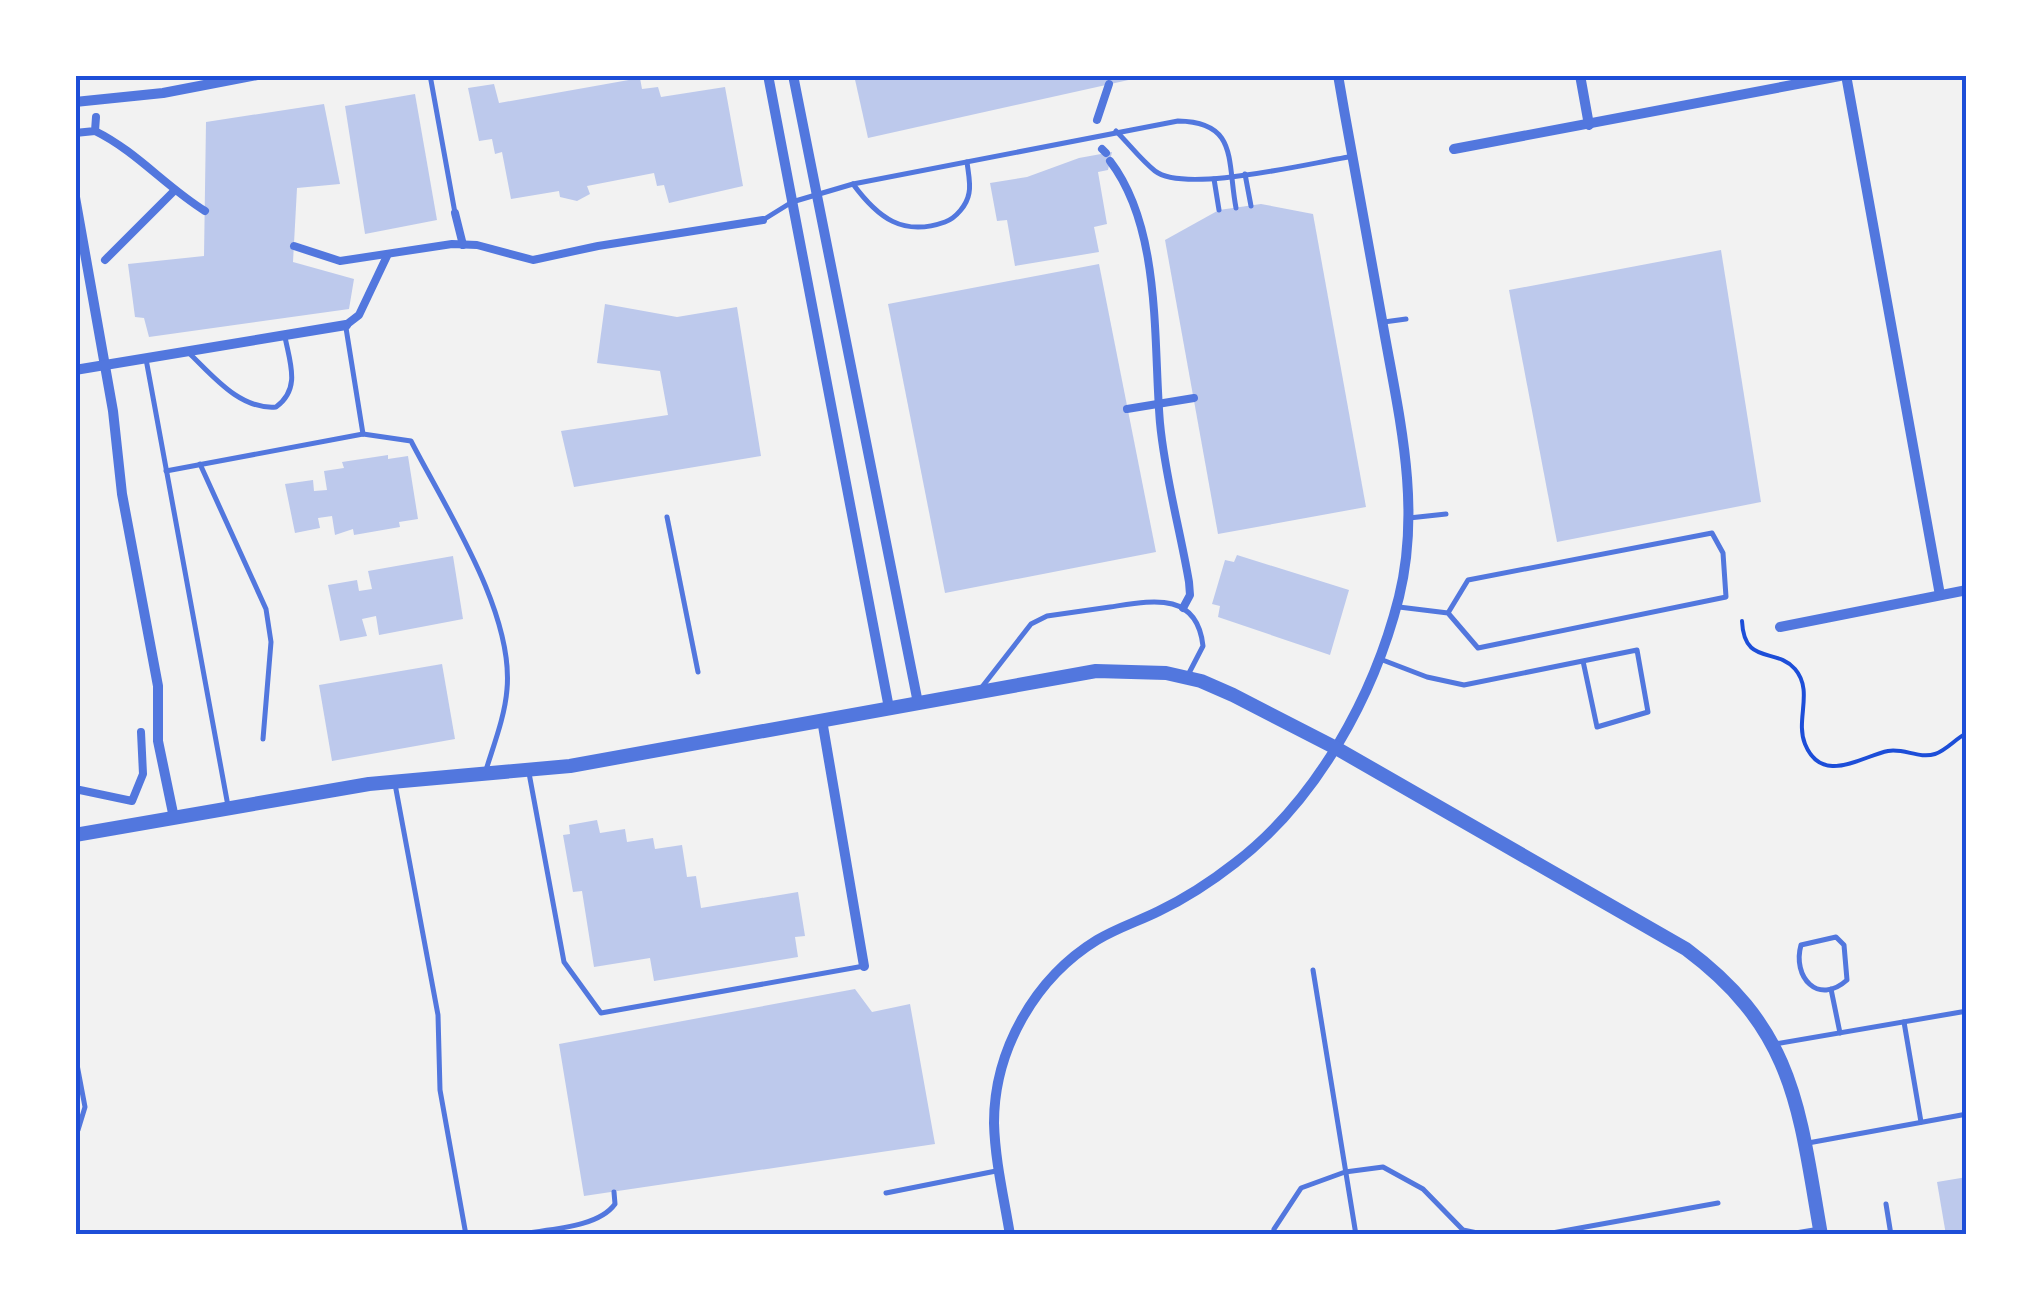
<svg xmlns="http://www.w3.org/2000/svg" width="2042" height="1310" viewBox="0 0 2042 1310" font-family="Rubik,sans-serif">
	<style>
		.building { fill: #bdc9ec }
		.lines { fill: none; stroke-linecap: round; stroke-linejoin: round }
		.path { stroke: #1d4ed8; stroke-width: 4 }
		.service { stroke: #5277de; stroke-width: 5 }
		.pedestrian { stroke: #5277de; stroke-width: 8 }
		.minor { stroke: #5277de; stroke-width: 10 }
		.tertiary { stroke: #5277de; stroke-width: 14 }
		.neatline { fill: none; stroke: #1d4ed8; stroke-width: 4 }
	</style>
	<rect width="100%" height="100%" fill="#f2f2f2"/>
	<g class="building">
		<polygon points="854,75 1142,75 1142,77 868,138"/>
		<polygon points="640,78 642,89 658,87 661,97 725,87 743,186 669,203 664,185 657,186 654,173 587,186 590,194 577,201 560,197 559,191 511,199 502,152 495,154 492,139 479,141 468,88 494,84 499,103"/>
		<polygon points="415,94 437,220 365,234 345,106"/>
		<polygon points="324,104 340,184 297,188 293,262 354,279 349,309 149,337 144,318 135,317 128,264 204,256 206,122"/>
		<polygon points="1112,152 1108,170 1098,172 1107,224 1094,227 1099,252 1015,266 1007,220 997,221 990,183 1027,177 1079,158"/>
		<polygon points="1261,204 1313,214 1366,507 1218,534 1165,240 1219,210"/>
		<polygon points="1721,250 1761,502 1557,542 1509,290"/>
		<polygon points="1099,264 1156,552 945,593 888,304"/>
		<polygon points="605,304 677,317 737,307 761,456 574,487 561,431 668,415 660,371 597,363"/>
		<polygon points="388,455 388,459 408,456 418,519 399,522 400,527 354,535 353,529 335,535 332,516 318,518 320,528 295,533 285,484 313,480 314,491 327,490 324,471 344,468 342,462"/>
		<polygon points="1237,555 1349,590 1330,655 1218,617 1220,606 1212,604 1225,560 1234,562"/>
		<polygon points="453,556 463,619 379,635 376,616 362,619 367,636 340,641 328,585 357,580 359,591 372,589 368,571"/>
		<polygon points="442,664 455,739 332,761 319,685"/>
		<polygon points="597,820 600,833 625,829 627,842 653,838 655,849 682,845 687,877 696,876 701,908 798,892 805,936 795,937 798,957 654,981 650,958 594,967 582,891 573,892 563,835 570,834 569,825"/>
		<polygon points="855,989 872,1012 910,1004 935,1144 584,1196 559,1044"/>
		<polygon points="1967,1177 1967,1235 1946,1235 1937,1182"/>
	</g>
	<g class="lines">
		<path class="path" d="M 1742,621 C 1744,666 1776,647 1795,669 C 1814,691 1795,720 1805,744 C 1822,786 1862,756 1888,751 C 1904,748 1919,759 1935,754 C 1947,750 1956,738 1967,733"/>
		<g class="service">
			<polyline points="430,75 455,213"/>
			<path d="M 1116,131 C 1129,144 1141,160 1155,171 C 1185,194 1309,163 1349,157"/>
			<polyline points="1245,174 1251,206"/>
			<polyline points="1214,179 1219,210"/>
			<path d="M 853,184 C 878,218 903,237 945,222 C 956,218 967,205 969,193 C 971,184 968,171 967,162"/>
			<path d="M 763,220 L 792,202 L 853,184 L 1178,121 C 1238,122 1227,160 1236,208"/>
			<polyline points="1384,322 1406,319"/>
			<polyline points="346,328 363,434"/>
			<path d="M 189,353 C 213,376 240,410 276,407 C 301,389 290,363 285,337"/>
			<polyline points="146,359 228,806"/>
			<polyline points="200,464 266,609 271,642 263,739"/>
			<path d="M 166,471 L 363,434 L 411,441 C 446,509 514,612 507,689 C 505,716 494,744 486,770"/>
			<polyline points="667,517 698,672"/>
			<polyline points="1409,518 1446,514"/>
			<polyline points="1399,607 1448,613 1468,580 1712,533 1723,553 1726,597 1478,648 1448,613"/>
			<polyline points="1380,659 1427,677 1464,685 1637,650 1648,712 1597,727 1583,661"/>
			<path d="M 982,687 L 1031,624 L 1047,616 C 1068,613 1089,610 1110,607 C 1150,601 1197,590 1203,646 L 1188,675"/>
			<polyline points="529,773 564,962 601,1013 864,966"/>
			<polyline points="395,784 438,1015 440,1090 466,1235"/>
			<path d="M 1836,937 L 1844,945 L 1847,980 C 1818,1006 1792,977 1801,945 Z"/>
			<polyline points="1313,970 1356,1235"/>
			<polyline points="1831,989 1840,1033"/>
			<polyline points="1904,1022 1921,1122"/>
			<polyline points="1775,1044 1967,1011"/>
			<polyline points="75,1054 85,1107 78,1130 75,1131"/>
			<polyline points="1808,1143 1967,1114"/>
			<polyline points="886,1193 996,1171"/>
			<polyline points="1886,1204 1891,1235"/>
			<path d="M 516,1235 C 545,1229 597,1229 615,1204 L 614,1192"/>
			<polyline points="1273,1235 1274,1229 1301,1188 1345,1172 1383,1167 1423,1189 1463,1230 1487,1235"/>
			<polyline points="1541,1235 1718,1203"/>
			<polyline points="1783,1235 1820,1229"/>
		</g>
		<g class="pedestrian">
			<polyline points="1097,120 1109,84"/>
			<path d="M 95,131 C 136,151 166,187 205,211"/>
			<polyline points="75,133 95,131 96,117"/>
			<polyline points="1102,149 1106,153"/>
			<path d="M 1110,161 C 1162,229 1153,342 1160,423 C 1165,477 1180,529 1189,582 L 1190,595 L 1183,608"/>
			<polyline points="455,213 463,245"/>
			<polyline points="294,246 340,261 452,244 477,245 533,260 598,246 763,220"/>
			<polyline points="105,260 174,191"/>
			<polyline points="346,325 359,315 387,256"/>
			<polyline points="1127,409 1194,398"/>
			<polyline points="75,789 132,801 143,774 141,732"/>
		</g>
		<g class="minor">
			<polyline points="768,75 889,708"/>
			<polyline points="793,75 918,703"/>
			<polyline points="1580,75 1589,125"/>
			<polyline points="1846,75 1940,595"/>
			<polyline points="75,102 163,93 257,75"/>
			<polyline points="1454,149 1845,75"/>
			<polyline points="75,197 113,411 122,494 158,686 158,741 174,818"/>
			<polyline points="75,370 346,325"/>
			<polyline points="1780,627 1967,590"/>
			<polyline points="822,720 864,966"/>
			<path d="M 1010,1235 C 1004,1198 995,1161 994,1123 C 994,1050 1035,978 1097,940 C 1117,928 1139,921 1159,911 C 1186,898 1212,881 1235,863 C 1317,800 1374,696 1399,597 C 1422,504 1398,412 1382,320 C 1367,239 1352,157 1338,75"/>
		</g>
		<path class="tertiary" d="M 75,835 L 369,784 L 570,766 L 1096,671 L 1166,673 L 1201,681 L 1233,695 L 1336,748 L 1686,949 C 1796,1031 1799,1110 1821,1235"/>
	</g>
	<rect width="2042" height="1310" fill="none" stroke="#ffffff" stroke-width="155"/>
	<rect x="78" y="78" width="1886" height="1154" class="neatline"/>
</svg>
